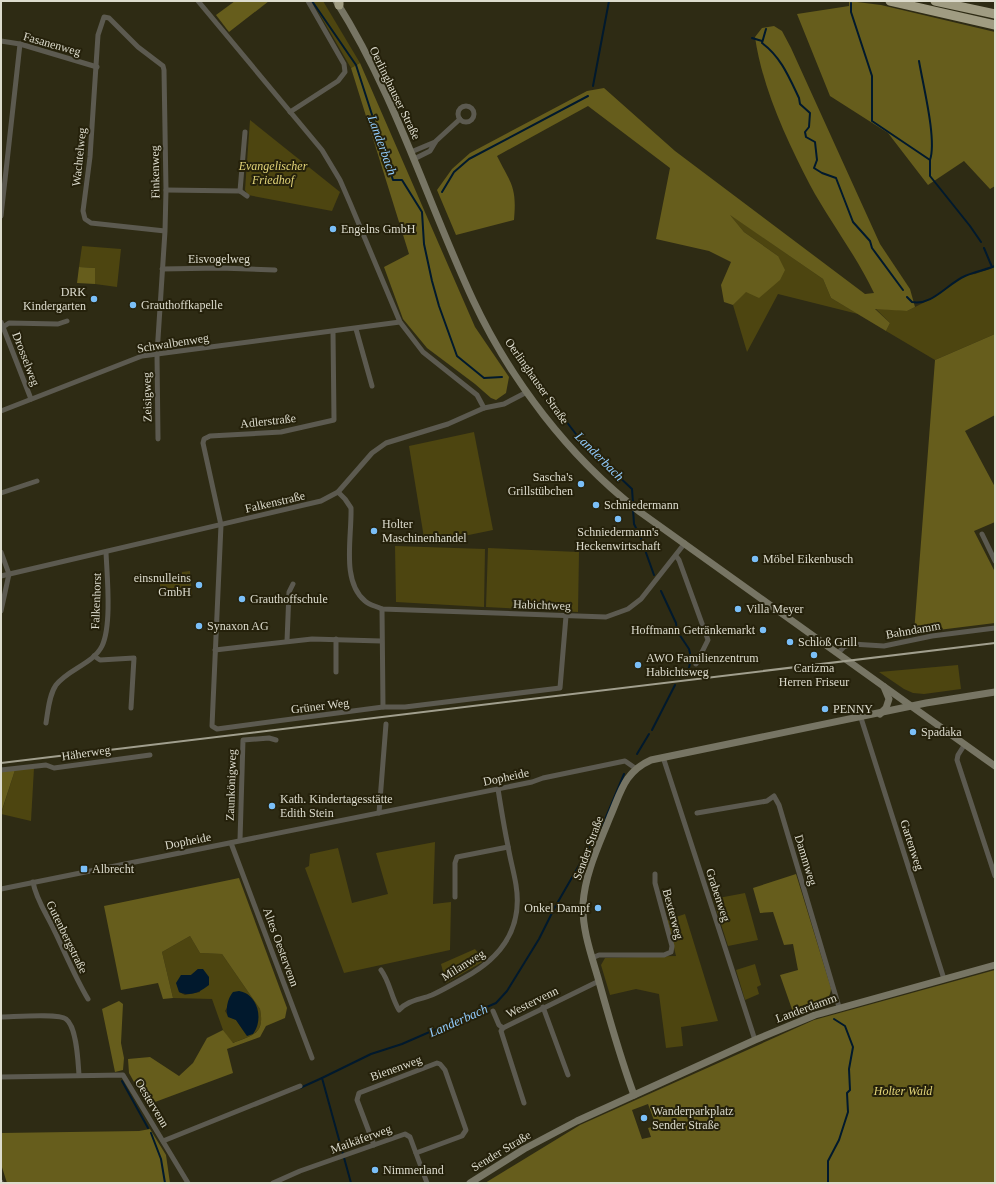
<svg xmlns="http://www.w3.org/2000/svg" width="996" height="1184" viewBox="0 0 996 1184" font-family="Georgia,serif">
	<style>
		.green { fill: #4d4510; fill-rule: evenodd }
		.forest { fill: #665d1c; fill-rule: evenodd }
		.water { fill: #01192d }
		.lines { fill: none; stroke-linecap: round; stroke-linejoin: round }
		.stream { stroke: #01192d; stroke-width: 2 }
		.street { stroke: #5c5a50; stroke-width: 5 }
		.secondary { stroke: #777564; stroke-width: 7 }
		.highway { stroke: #a09c82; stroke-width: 9 }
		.rail { stroke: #a19f8e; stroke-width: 2 }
		.poi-dot { fill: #7abff8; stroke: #25210b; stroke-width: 1.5 }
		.labels { text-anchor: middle; stroke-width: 4; stroke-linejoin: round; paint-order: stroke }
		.street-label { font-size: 12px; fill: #dddcce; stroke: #25210b }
		.park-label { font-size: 12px; font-style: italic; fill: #e2d478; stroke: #25210b }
		.poi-label { font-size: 12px; fill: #dddcce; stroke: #25210b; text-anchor: start }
		.water-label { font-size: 13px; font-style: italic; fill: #91cbfc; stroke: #25210b }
	</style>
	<rect width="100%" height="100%" fill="#2e2b14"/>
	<g class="green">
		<polygon points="312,1 323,1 360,63 351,68"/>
		<polygon points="250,120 340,192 332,211 248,195 245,190"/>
		<polygon points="729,214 823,279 831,298 858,314 778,294 747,352 733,305 778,256 744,232"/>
		<polygon points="82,246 121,249 117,287 95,284 95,268 79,267"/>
		<polygon points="995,267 995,334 935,360 886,331 890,323 875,308 907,311 931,299 963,276 975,274"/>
		<polygon points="474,432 493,530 425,544 409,446"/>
		<polygon points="395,546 485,549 484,607 396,602"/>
		<polygon points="488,548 579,552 578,612 486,607"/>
		<polygon points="190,571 192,597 160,596 160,583 182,583 182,572"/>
		<polygon points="958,665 961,689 924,694 913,693 904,689 879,672"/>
		<polygon points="34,768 31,821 1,814 15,770"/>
		<polygon points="435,842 433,904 451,902 450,950 344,973 305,868 309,866 310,854 338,848 352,903 388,894 376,853"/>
		<polygon points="745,893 758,940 728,946 713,899"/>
		<polygon points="685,914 718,1021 681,1027 683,1046 666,1048 659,994 636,989 610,995 601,965 605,958 676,956 667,920"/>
		<path d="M 190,936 L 200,953 L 222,954 L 260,1009 C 265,1034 253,1035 232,1043 L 223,1030 L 212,999 L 173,998 L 162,952 ZM 198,969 L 200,992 L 185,995 L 179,992 L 181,975 L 191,975 ZM 229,1004 L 247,1036 L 236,1020 L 228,1016 L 225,1011 Z"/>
		<polygon points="475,949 484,961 446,983 441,964"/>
		<polygon points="755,964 761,985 757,987 759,994 745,1000 736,970"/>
	</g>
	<g class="forest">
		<polygon points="235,1 269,1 229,32 216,15"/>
		<polygon points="849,1 881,5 995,32 995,186 990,189 964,161 928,185 888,133 830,96 797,14 849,6"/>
		<path d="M 774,26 L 782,31 L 791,48 L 880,244 L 910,289 L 915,307 L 907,311 L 875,309 L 890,323 L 886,331 L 831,298 L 823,279 L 730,215 L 744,232 L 778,256 L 785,270 L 780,280 L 759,298 L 746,292 L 733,305 L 724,302 L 721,285 L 731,262 L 709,251 L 656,239 L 670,168 L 588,106 L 497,156 C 511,184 517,186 514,220 L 456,235 L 437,190 L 452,169 L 470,153 L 587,91 L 604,88 L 675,151 L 865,294 L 874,293 C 856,255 830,222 810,185 C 787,141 762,87 755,37 L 762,28 Z"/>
		<polygon points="360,63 475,327 509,377 506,393 496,400 491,398 475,384 427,348 403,319 384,267 409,254 351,68"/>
		<polygon points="79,267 95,268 95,284 77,283"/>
		<polygon points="995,334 995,415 965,431 995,487 995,522 974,531 995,572 995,623 914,633 935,360"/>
		<polygon points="15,770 1,813 1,772"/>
		<path d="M 796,874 L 831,988 C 831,1006 808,1009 794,1015 L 780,975 L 798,970 L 793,944 L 784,945 L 773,912 L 760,913 L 753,888 Z"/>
		<path d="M 239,878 L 287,1008 L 285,1018 L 266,1026 L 260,1037 L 227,1049 L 233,1073 L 147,1105 L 129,1073 L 128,1059 L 150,1057 L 179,1076 L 193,1063 L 207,1038 L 223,1030 L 233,1043 C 253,1035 265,1034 260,1009 L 222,954 L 200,953 L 190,936 L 162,952 L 173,998 L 163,999 L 158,983 L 121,990 L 104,906 Z"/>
		<path d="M 995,970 L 995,1183 L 485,1183 L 580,1125 L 814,1020 ZM 648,1104 L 656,1126 L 648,1128 L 651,1137 L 642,1139 L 632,1110 Z"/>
		<polygon points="119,1001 123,1004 121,1043 124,1058 123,1070 115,1072 102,1009"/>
		<polygon points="150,1129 166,1155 170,1183 7,1183 1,1164 1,1133 139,1131"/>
	</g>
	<g class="water">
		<path d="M 198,969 L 203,969 L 209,977 L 209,985 C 200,992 191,997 179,992 L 176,983 L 181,975 L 191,975 Z"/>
		<path d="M 239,991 C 258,994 264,1020 253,1034 L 247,1036 L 236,1020 L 228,1017 C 225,1009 228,998 233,992 Z"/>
	</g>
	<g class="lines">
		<g class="stream">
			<polyline points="312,1 356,65 393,180 402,180 422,212 424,244 432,281 439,306 457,356 484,378 502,377"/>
			<polyline points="851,3 851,12 872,76 872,121 930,160 930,176 970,226 981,242"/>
			<path d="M 766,29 L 762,43 C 781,57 789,77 799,98 L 800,104 L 810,113 L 809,127 L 805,132 L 806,137 L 815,142 L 817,160 L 814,168 L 822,173 L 836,178 L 853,222 L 870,241 L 872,248 L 903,290"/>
			<polyline points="752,38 762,41"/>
			<path d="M 919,61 C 923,85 937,140 930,160"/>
			<polyline points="593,86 609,1"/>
			<polyline points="442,192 454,172 469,159 588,96"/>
			<polyline points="984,248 992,267"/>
			<path d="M 907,297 L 912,302 C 932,306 947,284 965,276 C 974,272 985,270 995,266"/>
			<polyline points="527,370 582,442 632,489 633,503"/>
			<polyline points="633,509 634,524 640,536 654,575"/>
			<polyline points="661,591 676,623 677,631 689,649 691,658 689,668 679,677"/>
			<polyline points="652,730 675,685"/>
			<polyline points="637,754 649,734"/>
			<polyline points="122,1081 148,1128"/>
			<polyline points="300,1088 322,1078"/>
			<polyline points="151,1133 161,1159 165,1183"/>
			<polyline points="351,1183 322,1078 371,1054 402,1044 496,1003 507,991 539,939 555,907 604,822 624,774"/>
			<polyline points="828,1183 828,1161 839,1140 848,1112 847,1093 850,1090 849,1069 853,1047 845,1026 834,1019"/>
		</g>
		<g class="street">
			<polyline points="198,1 322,150 340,180 350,203 400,322 423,352 477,395 484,408"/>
			<polyline points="1,41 20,44 97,67"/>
			<circle cx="466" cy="114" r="8"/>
			<polyline points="290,112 338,81 345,72 344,64 308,1"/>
			<polyline points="411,152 435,142"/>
			<polyline points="414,159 430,151 436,141 460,119"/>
			<polyline points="166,190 240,191 245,132"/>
			<polyline points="240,191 247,196"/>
			<polyline points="1,216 20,44"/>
			<polyline points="162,269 220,268 275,270"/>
			<polyline points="1,322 31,399"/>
			<polyline points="3,327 9,323 58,324 67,321"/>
			<polyline points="356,329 372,386"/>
			<polyline points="333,332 334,420 281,432 210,436 204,439 203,443 221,525 212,726 217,729 383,707 405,707 560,688 566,616"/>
			<polyline points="1,411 142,356 400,322"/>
			<polyline points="158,439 157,354 165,231 166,190 164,70 163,66 138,47 109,18 104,17 98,35 90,157 83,211 85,219 91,223 165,231"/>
			<path d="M 338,492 L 345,499 L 351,508 C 352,537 341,581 365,601 C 369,605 376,606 382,609 L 606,617 L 628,609 L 641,599 L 685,543"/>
			<polyline points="1,493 37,481"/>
			<polyline points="982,534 995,561"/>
			<polyline points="1,552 9,574 1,611"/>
			<polyline points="676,556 679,560 708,640 696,664"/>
			<polyline points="1,576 321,501 338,492 372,453 386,443 448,424 484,408 504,404 527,392"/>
			<polyline points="382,609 383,707"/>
			<polyline points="336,639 336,672"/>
			<polyline points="287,641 289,592 293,584"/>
			<polyline points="215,650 312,639 381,641"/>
			<polyline points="838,653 844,647 852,644 884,646 932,636 995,628"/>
			<polyline points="94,656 100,660 134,658 131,708"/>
			<polyline points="861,718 944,979"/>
			<path d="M 46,723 C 48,711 49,695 56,685 C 68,669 93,664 102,646 C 112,625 107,576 106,552"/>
			<polyline points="965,744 958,755 957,760 995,876"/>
			<polyline points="663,757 755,1040"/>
			<polyline points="1,770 46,765 54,768 150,755"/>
			<polyline points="379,813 386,724"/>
			<polyline points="697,813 767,801 774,796 779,805 839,1007"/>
			<polyline points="240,840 243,740 269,738 276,740"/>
			<polyline points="231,843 312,1058"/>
			<path d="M 33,882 C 36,900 48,916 55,932 C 66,955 75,977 88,999"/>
			<polyline points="1,889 532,782 543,778 620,762 625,761 635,768"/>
			<polyline points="455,897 455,863 457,857 508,847"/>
			<polyline points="592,958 599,955 664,955 671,952 672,946 655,883 655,874"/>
			<path d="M 381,970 C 390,982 391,997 399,1010 C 408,1000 420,1000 432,995 C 443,990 453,984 464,978 C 501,958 523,928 516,885 C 514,872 510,859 508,846 C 504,827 501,808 498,789"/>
			<polyline points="543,1007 568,1075"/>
			<polyline points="493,1011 499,1025 503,1028"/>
			<path d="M 1,1017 C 13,1017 58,1013 66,1019 C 77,1027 78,1062 79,1075"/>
			<polyline points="1,1077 123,1075 188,1183"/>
			<polyline points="524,1103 501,1031 503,1028 599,981"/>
			<polyline points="163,1141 300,1086"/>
			<polyline points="374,1145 357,1100 359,1093 437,1063 440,1064 445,1070 466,1130 462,1136 416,1153"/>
			<polyline points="1,1182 1,1183"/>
			<polyline points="273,1183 300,1171 405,1134 410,1137 427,1183"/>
		</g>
		<g class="secondary">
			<path d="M 336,1 C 395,94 427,201 473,300 C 511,381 569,457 640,512 L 995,766"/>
			<polyline points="880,714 886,708 889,699 884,687"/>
			<path d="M 634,1095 C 620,1057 609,1018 598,978 C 591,954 582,929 583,904 C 585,873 599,845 610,817 C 621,792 624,772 651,760 L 926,703 L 995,692"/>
			<polyline points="470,1183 524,1149 577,1121 755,1040 815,1015 995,965"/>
		</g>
		<g class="highway">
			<polyline points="890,1 995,25"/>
			<polyline points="935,1 995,14"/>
			<polyline points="339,5 339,1"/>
		</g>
		<polyline class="rail" points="1,763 995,643"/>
	</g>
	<g class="poi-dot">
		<circle cx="333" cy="229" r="4"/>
		<circle cx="94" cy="299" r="4"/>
		<circle cx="133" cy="305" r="4"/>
		<circle cx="581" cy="484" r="4"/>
		<circle cx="596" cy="505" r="4"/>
		<circle cx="618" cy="519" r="4"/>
		<circle cx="374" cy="531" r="4"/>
		<circle cx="755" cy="559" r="4"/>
		<circle cx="199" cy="585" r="4"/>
		<circle cx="242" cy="599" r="4"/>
		<circle cx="738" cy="609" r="4"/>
		<circle cx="199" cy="626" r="4"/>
		<circle cx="763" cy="630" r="4"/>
		<circle cx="790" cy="642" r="4"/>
		<circle cx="814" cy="655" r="4"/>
		<circle cx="638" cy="665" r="4"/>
		<circle cx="825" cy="709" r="4"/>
		<circle cx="913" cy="732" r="4"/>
		<circle cx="272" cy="806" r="4"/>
		<rect x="80" y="865" width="8" height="8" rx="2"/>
		<circle cx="598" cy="908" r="4"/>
		<circle cx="644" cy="1118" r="4"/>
		<circle cx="375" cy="1170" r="4"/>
	</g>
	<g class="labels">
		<g class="street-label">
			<text transform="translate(52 44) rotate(16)" y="4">Fasanenweg</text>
			<text transform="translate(395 93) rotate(64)" y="4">Oerlinghauser Straße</text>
			<text transform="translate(79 157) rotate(-84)" y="4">Wachtelweg</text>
			<text transform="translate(155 172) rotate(-91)" y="4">Finkenweg</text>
			<text x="219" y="263">Eisvogelweg</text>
			<text transform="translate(173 343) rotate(-9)" y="4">Schwalbenweg</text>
			<text transform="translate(26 359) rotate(69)" y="4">Drosselweg</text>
			<text transform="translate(537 381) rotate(55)" y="4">Oerlinghauser Straße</text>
			<text transform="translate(147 397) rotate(-91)" y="4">Zeisigweg</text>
			<text transform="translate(268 421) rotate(-6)" y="4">Adlerstraße</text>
			<text transform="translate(275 502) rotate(-13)" y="4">Falkenstraße</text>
			<text transform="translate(96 601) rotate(-88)" y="4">Falkenhorst</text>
			<text transform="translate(542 605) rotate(2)" y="4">Habichtweg</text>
			<text transform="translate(913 630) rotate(-10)" y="4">Bahndamm</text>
			<text transform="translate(320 706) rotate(-7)" y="4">Grüner Weg</text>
			<text transform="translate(86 753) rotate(-8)" y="4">Häherweg</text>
			<text transform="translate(506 777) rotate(-12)" y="4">Dopheide</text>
			<text transform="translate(231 785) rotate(-88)" y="4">Zaunkönigweg</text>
			<text transform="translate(188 841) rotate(-11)" y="4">Dopheide</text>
			<text transform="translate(912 845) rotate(72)" y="4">Gartenweg</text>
			<text transform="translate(588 848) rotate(-70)" y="4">Sender Straße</text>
			<text transform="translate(806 860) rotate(73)" y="4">Dammweg</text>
			<text transform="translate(718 895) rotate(72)" y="4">Grabenweg</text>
			<text transform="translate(673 914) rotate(75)" y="4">Bexterweg</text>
			<text transform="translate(67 937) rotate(64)" y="4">Gutenbergstraße</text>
			<text transform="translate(281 947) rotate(70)" y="4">Altes Oestervenn</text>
			<text transform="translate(463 965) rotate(-32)" y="4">Milanweg</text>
			<text transform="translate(532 1002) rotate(-26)" y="4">Westervenn</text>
			<text transform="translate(806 1008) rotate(-20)" y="4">Landerdamm</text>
			<text transform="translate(396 1068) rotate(-20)" y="4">Bienenweg</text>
			<text transform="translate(152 1103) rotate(59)" y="4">Oestervenn</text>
			<text transform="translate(361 1139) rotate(-20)" y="4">Maikäferweg</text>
			<text transform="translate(501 1151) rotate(-31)" y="4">Sender Straße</text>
		</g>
		<g class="park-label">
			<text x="273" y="170">Evangelischer<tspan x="273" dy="14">Friedhof</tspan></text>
			<text x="903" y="1095">Holter Wald</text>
		</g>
		<g class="poi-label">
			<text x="341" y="233">Engelns GmbH</text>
			<text x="86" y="296" text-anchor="end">DRK<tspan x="86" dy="14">Kindergarten</tspan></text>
			<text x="141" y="309">Grauthoffkapelle</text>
			<text x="573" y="481" text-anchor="end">Sascha's<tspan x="573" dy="14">Grillstübchen</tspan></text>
			<text x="604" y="509">Schniedermann</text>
			<text x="382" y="528">Holter<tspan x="382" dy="14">Maschinenhandel</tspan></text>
			<text x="618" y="536" text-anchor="middle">Schniedermann's<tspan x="618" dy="14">Heckenwirtschaft</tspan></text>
			<text x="763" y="563">Möbel Eikenbusch</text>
			<text x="191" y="582" text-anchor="end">einsnulleins<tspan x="191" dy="14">GmbH</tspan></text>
			<text x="250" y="603">Grauthoffschule</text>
			<text x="746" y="613">Villa Meyer</text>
			<text x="207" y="630">Synaxon AG</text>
			<text x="755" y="634" text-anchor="end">Hoffmann Getränkemarkt</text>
			<text x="798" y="646">Schloß Grill</text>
			<text x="646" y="662">AWO Familienzentrum<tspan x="646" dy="14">Habichtsweg</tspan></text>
			<text x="814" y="672" text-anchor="middle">Carizma<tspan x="814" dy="14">Herren Friseur</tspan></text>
			<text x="833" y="713">PENNY</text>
			<text x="921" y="736">Spadaka</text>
			<text x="280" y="803">Kath. Kindertagesstätte<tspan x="280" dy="14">Edith Stein</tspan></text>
			<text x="92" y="873">Albrecht</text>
			<text x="590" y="912" text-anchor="end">Onkel Dampf</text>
			<text x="652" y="1115">Wanderparkplatz<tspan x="652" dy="14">Sender Straße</tspan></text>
			<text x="383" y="1174">Nimmerland</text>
		</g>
		<g class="water-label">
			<text transform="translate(383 145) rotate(70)" y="5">Landerbach</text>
			<text transform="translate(600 456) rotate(45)" y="5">Landerbach</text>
			<text transform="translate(458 1020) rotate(-24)" y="5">Landerbach</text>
		</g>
	</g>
	<rect width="996" height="1184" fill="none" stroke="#dddcce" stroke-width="4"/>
</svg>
